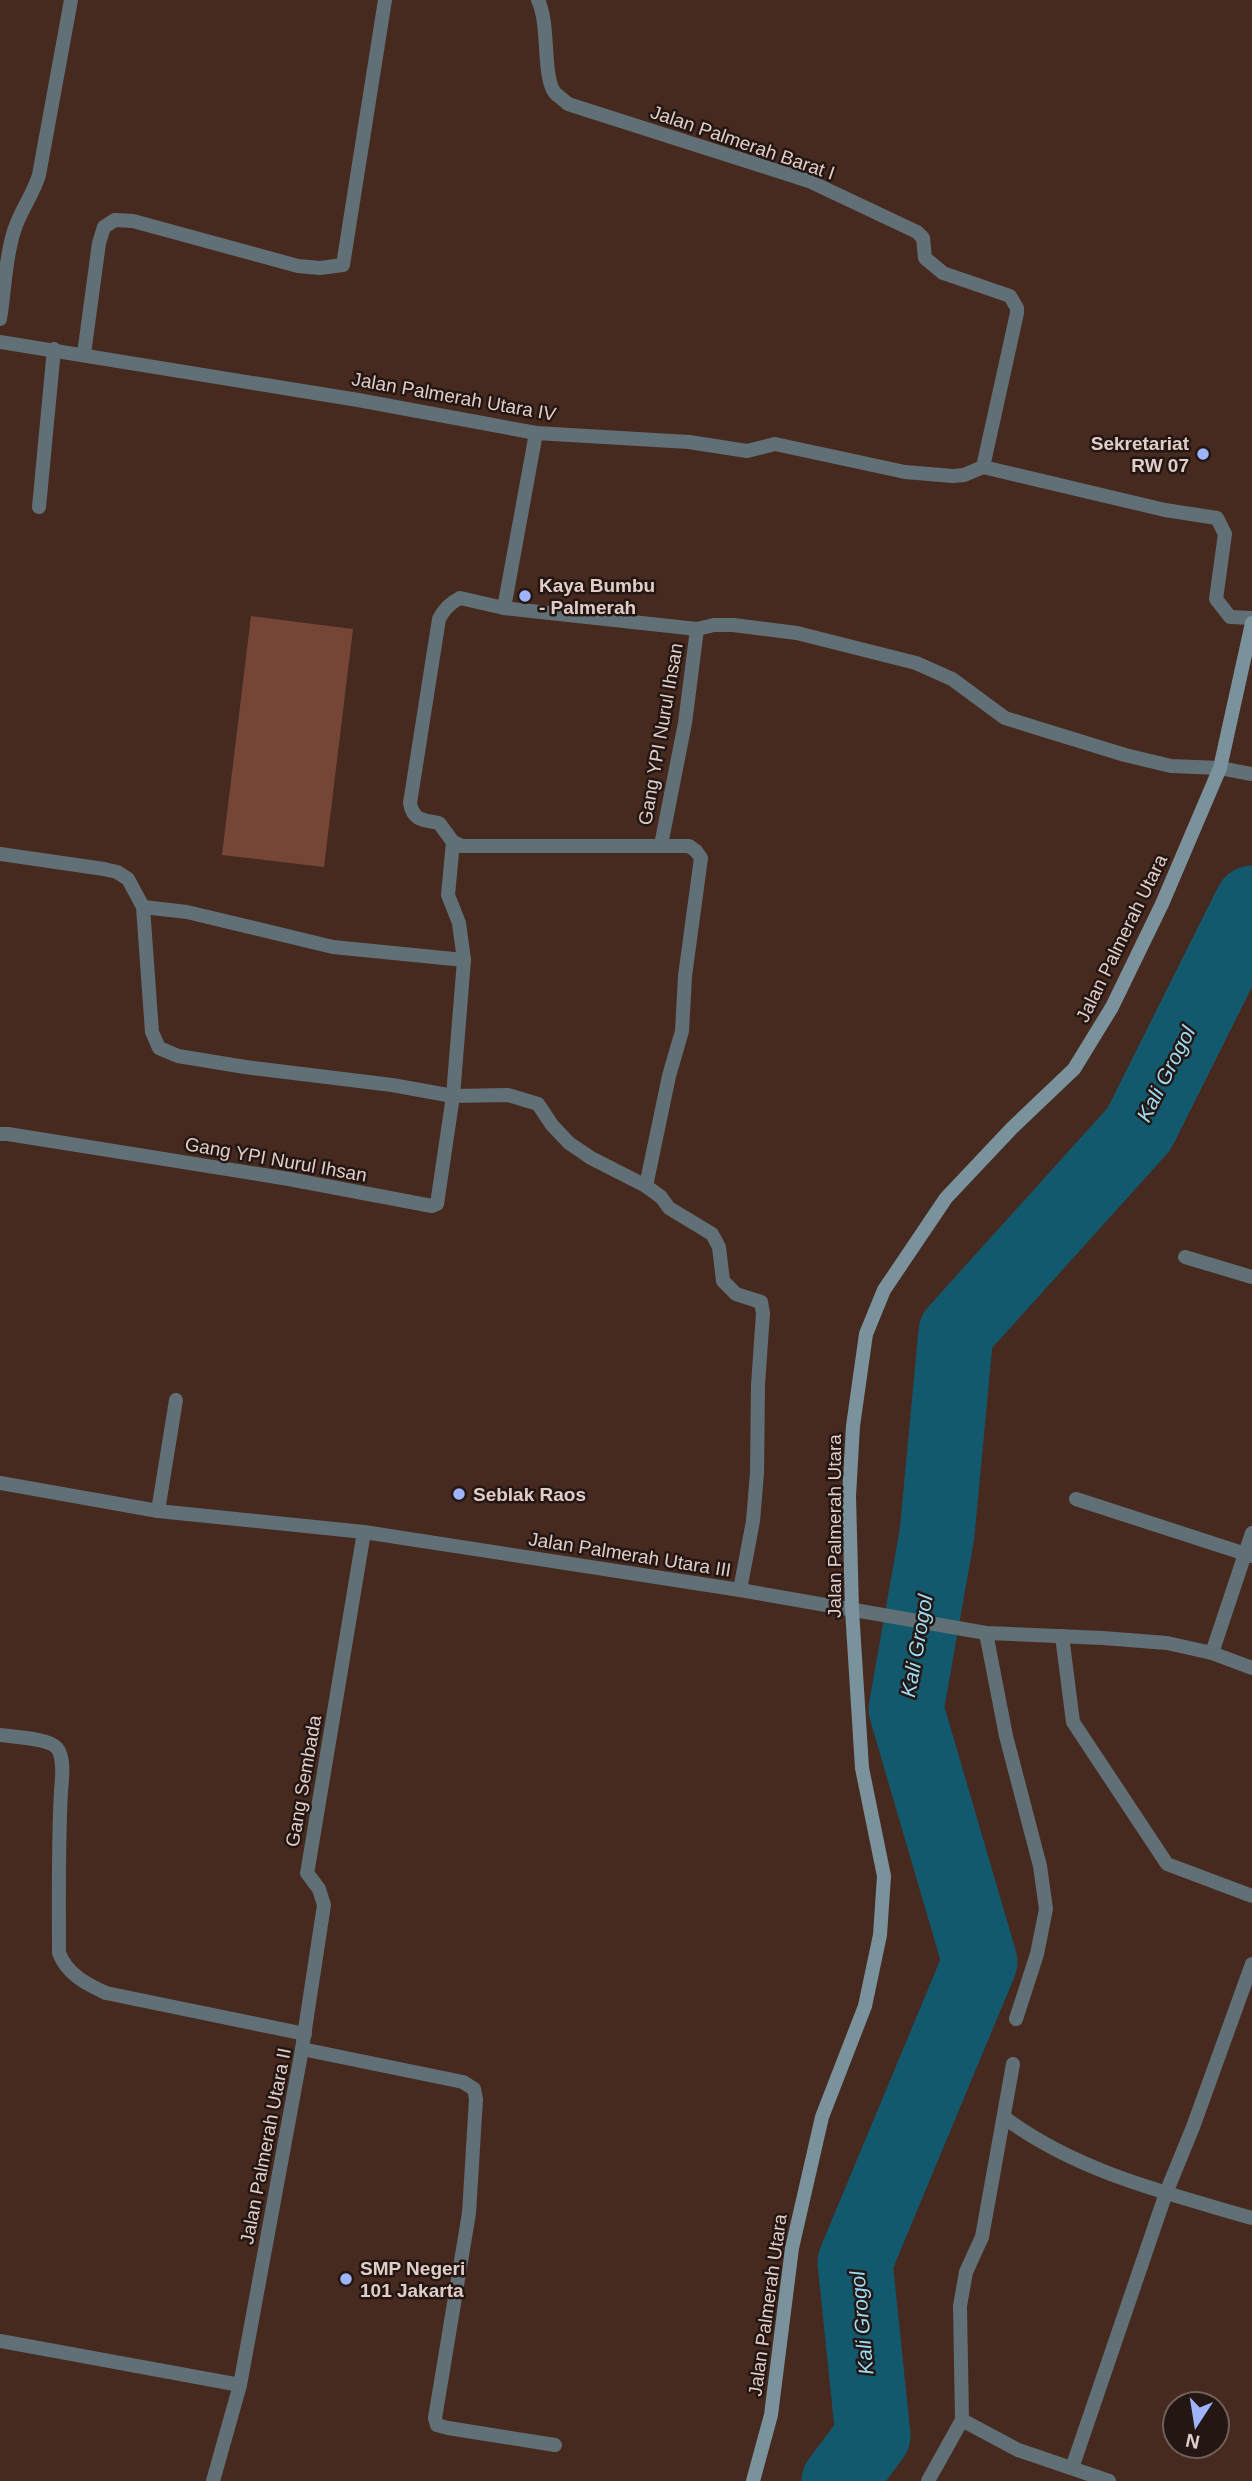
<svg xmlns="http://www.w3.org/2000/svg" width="1252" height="2481" viewBox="0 0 1252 2481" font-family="Helvetica,sans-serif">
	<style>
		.green { fill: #754636 }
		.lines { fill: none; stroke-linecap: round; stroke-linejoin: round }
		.river { stroke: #12596e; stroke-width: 75 }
		.lane { stroke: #607076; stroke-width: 14 }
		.street { stroke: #607076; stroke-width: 14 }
		.secondary { stroke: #79929c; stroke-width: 14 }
		.poi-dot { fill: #9eb4fd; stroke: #241612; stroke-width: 2.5 }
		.labels { text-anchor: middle; stroke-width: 5; stroke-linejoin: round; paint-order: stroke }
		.street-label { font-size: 19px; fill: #e1cdc7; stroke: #241612 }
		.poi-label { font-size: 19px; font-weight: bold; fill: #e1cdc7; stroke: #241612; text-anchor: start }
		.water-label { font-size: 21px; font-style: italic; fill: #9cddf5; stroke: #241612 }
	</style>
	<rect width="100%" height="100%" fill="#472a1f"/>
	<polygon class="green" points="251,616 353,629 324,867 222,855"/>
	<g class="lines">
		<polyline class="river" points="839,2481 873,2436 855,2262 980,1962 906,1709 937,1534 956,1332 1139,1129 1252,903"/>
		<g class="lane">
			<polyline points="39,507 54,349"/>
			<polyline points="158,1511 176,1400"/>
			<polyline points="986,1633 1006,1736 1040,1866 1046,1909 1037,1954 1016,2019"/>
		</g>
		<g class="street">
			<path d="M 538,0 C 550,25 542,76 555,93 C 559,97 564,100 568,104 L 809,181 L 917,232 L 923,238 L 925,258 L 943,273 L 1010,296 L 1017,308 L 1017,313 L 983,467"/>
			<path d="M 0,319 C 5,290 5,258 14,231 C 20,211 33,195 39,175 L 71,0"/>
			<polyline points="0,342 358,400 536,433 689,442 747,451 775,444 905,472 953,476 964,475 983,467"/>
			<polyline points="84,354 99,243 104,227 115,220 133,221 298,266 320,268 343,265 385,0"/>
			<polyline points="983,467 1165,510 1217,518 1225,534 1216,599 1230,617 1252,618"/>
			<polyline points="504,608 536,433"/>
			<polyline points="453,842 448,895 459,923 464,960"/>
			<polyline points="661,845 685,723 697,629"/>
			<polyline points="0,854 104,869 117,872 128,879 143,907 152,1032 159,1048 178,1056 245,1067 392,1085 453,1096 508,1095 538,1104 552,1125 569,1143 591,1158 646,1186 661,1197 669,1208 712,1234 719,1247 723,1281 736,1294 761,1302 763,1313 758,1385 757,1473 753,1521 740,1590"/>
			<polyline points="0,1134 8,1134 289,1179 432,1206 437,1204 453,1096 464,960 333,947 187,912 143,907"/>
			<path d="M 646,1186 L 669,1076 L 682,1031 L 685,976 L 701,858 L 696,851 L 689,846 L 462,846 L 453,842 L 439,823 C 424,820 413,821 410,803 L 439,619 C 444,609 450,603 460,598 L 504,608 L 697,629 L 714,625 L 733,625 L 797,633 L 916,663 L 952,679 L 1005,718 L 1034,727 L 1125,755 L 1171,766 L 1220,768 L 1252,774"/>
			<polyline points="1185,1257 1252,1277"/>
			<polyline points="0,1483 158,1511 364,1532 740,1590 986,1633 1103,1638 1167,1643 1212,1653 1252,1668"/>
			<polyline points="1076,1499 1252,1556"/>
			<polyline points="1062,1636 1073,1722 1167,1864 1252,1896"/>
			<polyline points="1212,1653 1252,1533"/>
			<path d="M 0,1735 C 13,1737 49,1738 57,1748 C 65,1758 62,1779 61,1791 C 58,1845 59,1899 59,1953 C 67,1974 86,1984 106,1993 L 305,2034"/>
			<polyline points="302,2049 463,2082 474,2089 476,2099 469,2213 435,2418 437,2425 448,2428 555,2445"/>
			<path d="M 1005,2118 C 1078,2172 1166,2193 1252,2218"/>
			<polyline points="0,2341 240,2385"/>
			<polyline points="962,2420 1018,2450 1109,2481"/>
			<polyline points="1072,2468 1166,2193 1193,2127 1252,1964"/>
			<polyline points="213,2481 240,2385 302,2049 324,1905 319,1889 307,1873 308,1868 364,1532"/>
			<polyline points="928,2481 962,2420 960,2306 966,2272 982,2237 1013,2064"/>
		</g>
		<polyline class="secondary" points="753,2481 771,2415 792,2248 822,2117 865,2006 880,1935 884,1876 862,1768 852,1610 849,1496 853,1426 866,1334 884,1290 946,1198 1012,1128 1074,1069 1112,1007 1162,904 1220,768 1252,623"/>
	</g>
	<g class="poi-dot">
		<circle cx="1203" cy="454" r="7"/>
		<circle cx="525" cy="596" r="7"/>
		<circle cx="459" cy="1494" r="7"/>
		<circle cx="346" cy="2279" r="7"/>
	</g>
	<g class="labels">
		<g class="street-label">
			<text transform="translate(743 142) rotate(19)" y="7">Jalan Palmerah Barat I</text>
			<text transform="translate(454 396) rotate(10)" y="7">Jalan Palmerah Utara IV</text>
			<text transform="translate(660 734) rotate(-80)" y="7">Gang YPI Nurul Ihsan</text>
			<text transform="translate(1121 938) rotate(-64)" y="7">Jalan Palmerah Utara</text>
			<text transform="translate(276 1159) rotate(10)" y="7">Gang YPI Nurul Ihsan</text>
			<text transform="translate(834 1526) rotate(-90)" y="7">Jalan Palmerah Utara</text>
			<text transform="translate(630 1554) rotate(9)" y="7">Jalan Palmerah Utara III</text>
			<text transform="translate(303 1781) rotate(-80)" y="7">Gang Sembada</text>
			<text transform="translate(265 2146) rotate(-79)" y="7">Jalan Palmerah Utara II</text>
			<text transform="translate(767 2305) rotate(-82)" y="7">Jalan Palmerah Utara</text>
		</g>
		<g class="poi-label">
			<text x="1189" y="450" text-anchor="end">Sekretariat<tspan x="1189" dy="22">RW 07</tspan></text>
			<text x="539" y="592">Kaya Bumbu<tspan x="539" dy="22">- Palmerah</tspan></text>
			<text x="473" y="1501">Seblak Raos</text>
			<text x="360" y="2275">SMP Negeri<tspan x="360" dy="22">101 Jakarta</tspan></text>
		</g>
		<g class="water-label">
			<text transform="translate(1166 1074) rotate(-63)" y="7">Kali Grogol</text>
			<text transform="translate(917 1646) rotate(-80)" y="7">Kali Grogol</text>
			<text transform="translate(862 2323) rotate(-95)" y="7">Kali Grogol</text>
		</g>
	</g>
	<g transform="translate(1196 2425) rotate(192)"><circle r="33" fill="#241612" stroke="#705f5a" stroke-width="2"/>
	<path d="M0-5L12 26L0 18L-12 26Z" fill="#9eb4fd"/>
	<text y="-10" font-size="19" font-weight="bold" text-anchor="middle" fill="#e1cdc7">N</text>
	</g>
</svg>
